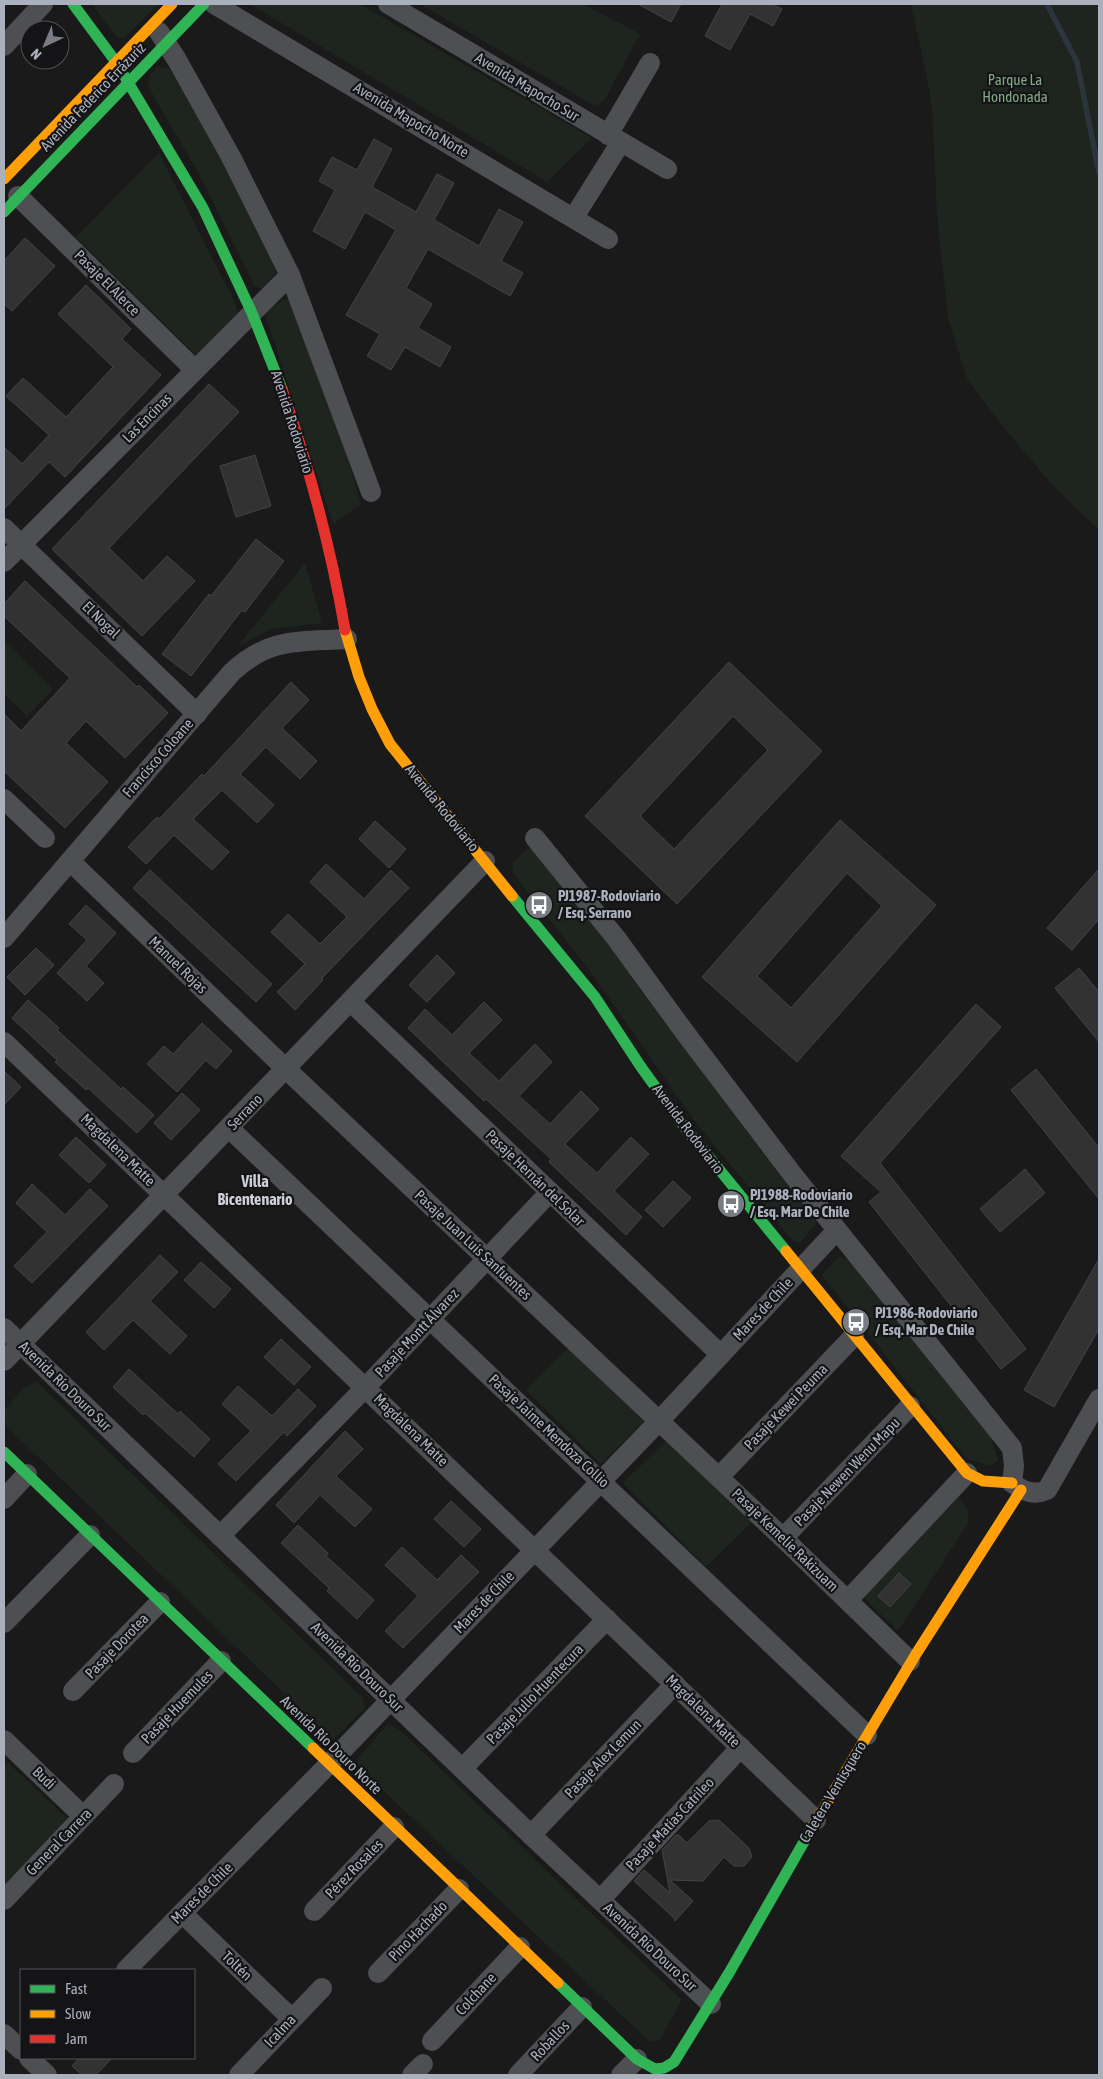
<svg xmlns="http://www.w3.org/2000/svg" width="1103" height="2079" viewBox="0 0 1103 2079" font-family="'Asap Condensed',sans-serif">
	<style>
		.green { fill: #1d251e }
		.lines { fill: none; stroke-linecap: round; stroke-linejoin: round }
		.stream { stroke: #2b353d; stroke-width: 5.5 }
		.building { fill: #323232; stroke: #434446; fill-rule: evenodd }
		.street { stroke: #4e4f53; stroke-width: 20 }
		.fast { stroke: #30b455; stroke-width: 11 }
		.slow { stroke: #ff9f0a; stroke-width: 11 }
		.jam { stroke: #e5322d; stroke-width: 11 }
		.labels { text-anchor: middle; stroke-width: 4.5; stroke-linejoin: round; paint-order: stroke }
		.park-label { font-size: 15px; fill: #80a982; stroke: #141416 }
		.street-label { font-size: 15px; fill: #aab0bc; stroke: #141416 }
		.poi-label { font-size: 15px; font-weight: bold; fill: #aab0bc; stroke: #141416; text-anchor: start }
		.neighbourhood-label { font-size: 16px; font-weight: bold; fill: #cccfd8; stroke: #141416 }
	</style>
	<rect width="100%" height="100%" fill="#1a1a1a"/>
	<g class="green">
		<polygon points="92,4 158,4 124,38 118,38"/>
		<polygon points="250,4 360,4 592,138 547,182"/>
		<polygon points="420,4 583,4 640,34 604,101 595,106"/>
		<polygon points="911,4 1099,4 1099,530 1055,488 1009,434 967,379 948,318 937,215 933,120 929,88"/>
		<polygon points="157,67 168,68 174,74 201,118 274,262 276,272 265,286 261,288 254,286 201,177 155,99 148,84 150,75"/>
		<polygon points="159,153 234,301 239,314 196,355 76,237"/>
		<polygon points="285,298 291,301 296,311 347,457 361,504 333,524 266,317 267,312"/>
		<polygon points="305,563 322,623 271,629 237,647"/>
		<polygon points="4,641 53,689 27,716 4,694"/>
		<polygon points="527,849 532,849 636,976 813,1215 816,1224 800,1243 793,1241 696,1123 590,971 513,873 513,863"/>
		<polygon points="839,1256 853,1262 991,1437 998,1461 990,1466 967,1459 822,1275"/>
		<polygon points="573,1343 648,1417 601,1464 526,1390"/>
		<polygon points="37,1382 363,1698 365,1708 333,1740 6,1426 4,1410 26,1386"/>
		<polygon points="670,1437 753,1521 706,1567 623,1483"/>
		<polygon points="959,1497 968,1511 969,1522 898,1631 861,1595"/>
		<polygon points="388,1724 400,1730 682,2000 659,2041 650,2042 357,1766 358,1758"/>
		<polygon points="7,1762 70,1821 4,1891 4,1766"/>
	</g>
	<g class="lines">
		<polyline class="stream" points="1047,4 1077,62 1099,173"/>
	</g>
	<g class="building">
		<polygon points="638,4 681,4 671,22"/>
		<polygon points="722,4 772,4 782,9 773,26 750,14 730,50 705,36"/>
		<polygon points="374,139 392,149 372,187 416,212 437,174 454,183 434,220 479,246 499,209 523,222 501,261 523,273 510,296 428,249 406,288 432,304 418,328 451,347 440,367 405,347 391,370 367,356 380,334 346,315 396,230 365,212 345,249 313,231 335,190 319,181 332,157 357,170"/>
		<polygon points="25,238 55,266 12,311 4,304 4,261"/>
		<polygon points="86,285 131,329 122,339 161,375 65,477 49,462 4,509 4,447 22,464 49,435 6,396 23,378 66,417 113,367 58,314"/>
		<polygon points="209,384 239,412 109,548 143,581 167,556 195,581 142,636 52,549"/>
		<polygon points="255,455 271,506 236,517 220,466"/>
		<polygon points="256,539 284,561 245,612 242,610 191,676 162,654 209,594 211,596"/>
		<polygon points="25,581 137,687 139,685 168,713 125,758 86,721 66,743 108,782 65,828 4,771 4,714 21,731 70,678 4,616 4,604"/>
		<path d="M 729,662 L 822,751 L 677,904 L 585,816 ZM 733,716 L 768,750 L 674,849 L 640,816 Z"/>
		<polygon points="291,682 309,700 282,728 317,761 300,779 266,747 240,774 274,805 257,823 222,790 193,819 229,852 212,870 174,835 146,864 128,847 157,817 159,819 202,774 204,776"/>
		<path d="M 840,820 L 936,905 L 797,1062 L 702,977 ZM 847,873 L 882,906 L 791,1008 L 757,976 Z"/>
		<polygon points="375,821 406,849 389,868 359,839"/>
		<polygon points="326,864 364,899 391,870 409,888 322,978 323,980 295,1010 277,992 305,964 271,932 288,914 320,944 347,917 310,882"/>
		<polygon points="1099,869 1099,919 1072,950 1047,928"/>
		<polygon points="150,870 272,984 256,1002 133,888"/>
		<polygon points="86,905 116,933 86,966 104,983 87,1001 57,973 87,940 69,924"/>
		<polygon points="36,948 54,965 25,995 7,977"/>
		<polygon points="437,955 455,973 427,1002 409,985"/>
		<polygon points="1079,968 1099,992 1099,1042 1055,988"/>
		<polygon points="28,1000 59,1028 57,1030 121,1089 123,1087 154,1115 137,1133 88,1088 86,1090 55,1062 57,1060 12,1018"/>
		<polygon points="484,1002 502,1020 469,1053 499,1081 535,1044 552,1062 519,1096 550,1124 581,1091 599,1109 565,1144 597,1173 631,1137 649,1154 614,1191 642,1217 626,1235 549,1162 551,1159 486,1099 484,1101 408,1028 425,1009 452,1035"/>
		<polygon points="976,1004 1001,1027 880,1163 1026,1349 1001,1369 869,1202 881,1192 841,1156"/>
		<polygon points="202,1023 232,1051 216,1069 206,1060 177,1092 147,1064 164,1046 173,1054"/>
		<polygon points="1036,1069 1099,1148 1099,1199 1011,1090"/>
		<polygon points="4,1071 21,1087 4,1105"/>
		<polygon points="182,1093 200,1110 171,1140 154,1123"/>
		<polygon points="76,1137 106,1165 89,1183 59,1155"/>
		<polygon points="1025,1169 1045,1193 1000,1232 980,1209"/>
		<polygon points="673,1181 691,1198 663,1227 645,1210"/>
		<polygon points="32,1184 65,1215 90,1189 108,1206 32,1283 14,1266 47,1232 16,1203"/>
		<polygon points="160,1255 178,1272 150,1301 187,1336 170,1354 133,1320 104,1350 86,1332"/>
		<polygon points="1099,1259 1099,1329 1054,1407 1024,1390"/>
		<polygon points="201,1262 231,1289 214,1308 184,1280"/>
		<polygon points="281,1339 311,1367 294,1385 264,1357"/>
		<polygon points="129,1369 178,1414 180,1411 210,1439 194,1457 145,1413 143,1415 113,1387"/>
		<polygon points="238,1386 272,1416 298,1389 316,1406 287,1436 284,1432 236,1481 218,1464 251,1431 222,1404"/>
		<polygon points="345,1431 363,1449 336,1476 372,1509 355,1527 320,1495 294,1523 276,1505"/>
		<polygon points="451,1501 481,1529 464,1547 434,1519"/>
		<polygon points="298,1525 328,1553 326,1556 374,1600 357,1619 327,1591 329,1588 281,1543"/>
		<polygon points="402,1547 437,1580 461,1555 479,1572 403,1648 385,1631 418,1596 385,1565"/>
		<polygon points="899,1573 911,1584 890,1607 878,1596"/>
		<polygon points="719,1820 749,1848 752,1857 744,1866 734,1866 724,1857 703,1881 670,1880 693,1901 675,1921 674,1918 634,1881 644,1870 670,1893 662,1850 676,1835 679,1835 687,1843 709,1821"/>
		<polygon points="79,2058 112,2058 96,2075 82,2075 72,2066"/>
	</g>
	<g class="lines">
		<g class="street">
			<polyline points="214,4 608,239"/>
			<polyline points="388,4 667,169"/>
			<polyline points="159,32 177,60 231,157 290,275 371,492"/>
			<polyline points="4,46 43,4"/>
			<polyline points="608,135 650,63"/>
			<polyline points="18,196 195,370"/>
			<polyline points="574,217 621,142"/>
			<polyline points="4,528 197,714"/>
			<polyline points="4,562 290,275"/>
			<polyline points="4,799 45,838"/>
			<path d="M 535,838 L 616,938 L 686,1034 L 793,1175 L 1012,1448 L 1014,1466 L 1012,1483 C 1023,1491 1034,1496 1047,1490 L 1099,1399"/>
			<polyline points="70,861 286,1069 783,1538 910,1661"/>
			<path d="M 4,938 L 232,672 C 270,637 299,642 347,639"/>
			<polyline points="351,1002 720,1354"/>
			<polyline points="4,1042 816,1820"/>
			<polyline points="229,1128 867,1735"/>
			<polyline points="4,1328 531,1835 711,2004"/>
			<polyline points="4,1361 485,861"/>
			<polyline points="719,1477 854,1336"/>
			<polyline points="4,1499 27,1474"/>
			<polyline points="220,1536 366,1387 550,1192"/>
			<polyline points="783,1538 910,1406"/>
			<polyline points="848,1600 967,1473"/>
			<polyline points="4,1623 90,1535"/>
			<polyline points="73,1691 160,1602"/>
			<polyline points="4,1740 83,1816"/>
			<polyline points="133,1753 221,1661"/>
			<polyline points="463,1768 607,1619"/>
			<polyline points="531,1835 675,1684"/>
			<polyline points="4,1900 114,1784"/>
			<polyline points="600,1900 741,1747"/>
			<polyline points="314,1911 394,1827"/>
			<polyline points="182,1913 292,2019"/>
			<polyline points="126,1970 329,1764 659,1421 837,1230"/>
			<polyline points="378,1973 459,1889"/>
			<polyline points="4,2034 21,2050"/>
			<polyline points="432,2041 520,1947"/>
			<polyline points="29,2058 47,2075"/>
			<polyline points="239,2075 322,1988"/>
			<polyline points="412,2075 423,2064"/>
			<polyline points="518,2075 582,2007"/>
			<polyline points="621,2075 637,2059"/>
		</g>
		<g class="fast">
			<polyline points="73,4 116,62 203,208 252,313 282,389"/>
			<polyline points="4,212 204,4"/>
			<polyline points="512,896 595,997 641,1067 686,1129 786,1251"/>
			<polyline points="4,1452 313,1748"/>
			<polyline points="558,1983 637,2059 655,2069 664,2068 674,2062 729,1973 813,1826"/>
		</g>
		<g class="slow">
			<polyline points="4,179 172,4"/>
			<polyline points="345,630 359,677 372,709 390,744 512,896"/>
			<polyline points="786,1251 967,1473 983,1481 1012,1483"/>
			<polyline points="313,1748 558,1983"/>
			<polyline points="813,1826 916,1654 1021,1490"/>
		</g>
		<path class="jam" d="M 282,389 C 309,467 331,548 345,630"/>
	</g>
	<defs>
		<symbol id="bus-disc" viewBox="-11 -11 22 22"><circle r="9.5" fill="#787c83" stroke="#141416"/><path d="M-5-6H5V4H4V6H2V4H-2V6H-4V4H-5ZM-3.5-4V0h7V-4ZM-3.5 1.2v1.5H-2V1.2ZM2 1.2v1.5H3.5V1.2Z" fill="#fff"/></symbol>
	</defs>
	<g fill-rule="evenodd">
		<use href="#bus-disc" x="523" y="889" width="32" height="32"/>
		<use href="#bus-disc" x="715" y="1188" width="32" height="32"/>
		<use href="#bus-disc" x="840" y="1306" width="32" height="32"/>
	</g>
	<g class="labels">
		<g class="park-label">
			<text x="1015" y="85">Parque La<tspan x="1015" dy="17">Hondonada</tspan></text>
		</g>
		<g class="street-label">
			<text transform="translate(527 87) rotate(31)" y="5">Avenida Mapocho Sur</text>
			<text transform="translate(93 97) rotate(-46)" y="5">Avenida Federico Errázuriz</text>
			<text transform="translate(411 120) rotate(31)" y="5">Avenida Mapocho Norte</text>
			<text transform="translate(107 283) rotate(45)" y="5">Pasaje El Alerce</text>
			<text transform="translate(147 418) rotate(-45)" y="5">Las Encinas</text>
			<text transform="translate(292 422) rotate(72)" y="5">Avenida Rodoviario</text>
			<text transform="translate(101 620) rotate(44)" y="5">El Nogal</text>
			<text transform="translate(158 758) rotate(-49)" y="5">Francisco Coloane</text>
			<text transform="translate(442 808) rotate(51)" y="5">Avenida Rodoviario</text>
			<text transform="translate(178 965) rotate(44)" y="5">Manuel Rojas</text>
			<text transform="translate(245 1112) rotate(-46)" y="5">Serrano</text>
			<text transform="translate(688 1129) rotate(53)" y="5">Avenida Rodoviario</text>
			<text transform="translate(118 1150) rotate(44)" y="5">Magdalena Matte</text>
			<text transform="translate(535 1178) rotate(44)" y="5">Pasaje Hernán del Solar</text>
			<text transform="translate(473 1245) rotate(43)" y="5">Pasaje Juan Luis Sanfuentes</text>
			<text transform="translate(763 1309) rotate(-47)" y="5">Mares de Chile</text>
			<text transform="translate(417 1333) rotate(-47)" y="5">Pasaje Montt Álvarez</text>
			<text transform="translate(65 1386) rotate(44)" y="5">Avenida Río Douro Sur</text>
			<text transform="translate(786 1407) rotate(-46)" y="5">Pasaje Kewei Peuma</text>
			<text transform="translate(411 1430) rotate(44)" y="5">Magdalena Matte</text>
			<text transform="translate(549 1431) rotate(43)" y="5">Pasaje Jaime Mendoza Collio</text>
			<text transform="translate(847 1472) rotate(-46)" y="5">Pasaje Newen Wenu Mapu</text>
			<text transform="translate(785 1540) rotate(44)" y="5">Pasaje Kemelie Rakizuam</text>
			<text transform="translate(484 1602) rotate(-46)" y="5">Mares de Chile</text>
			<text transform="translate(117 1646) rotate(-46)" y="5">Pasaje Dorotea</text>
			<text transform="translate(357 1667) rotate(44)" y="5">Avenida Río Douro Sur</text>
			<text transform="translate(535 1694) rotate(-46)" y="5">Pasaje Julio Huentecura</text>
			<text transform="translate(177 1707) rotate(-46)" y="5">Pasaje Huemules</text>
			<text transform="translate(703 1711) rotate(44)" y="5">Magdalena Matte</text>
			<text transform="translate(331 1745) rotate(44)" y="5">Avenida Río Douro Norte</text>
			<text transform="translate(603 1759) rotate(-46)" y="5">Pasaje Alex Lemun</text>
			<text transform="translate(44 1778) rotate(44)" y="5">Budi</text>
			<text transform="translate(833 1792) rotate(-59)" y="5">Caletera Ventisquero</text>
			<text transform="translate(670 1824) rotate(-47)" y="5">Pasaje Matías Catrileo</text>
			<text transform="translate(59 1842) rotate(-46)" y="5">General Carrera</text>
			<text transform="translate(354 1869) rotate(-46)" y="5">Pérez Rosales</text>
			<text transform="translate(202 1893) rotate(-45)" y="5">Mares de Chile</text>
			<text transform="translate(418 1931) rotate(-46)" y="5">Pino Hachado</text>
			<text transform="translate(650 1947) rotate(43)" y="5">Avenida Río Douro Sur</text>
			<text transform="translate(237 1966) rotate(44)" y="5">Toltén</text>
			<text transform="translate(476 1994) rotate(-47)" y="5">Colchane</text>
			<text transform="translate(280 2031) rotate(-47)" y="5">Icalma</text>
			<text transform="translate(550 2041) rotate(-47)" y="5">Roballos</text>
		</g>
		<g class="poi-label">
			<text x="558" y="901">PJ1987-Rodoviario<tspan x="558" dy="17">/ Esq. Serrano</tspan></text>
			<text x="750" y="1200">PJ1988-Rodoviario<tspan x="750" dy="17">/ Esq. Mar De Chile</tspan></text>
			<text x="875" y="1318">PJ1986-Rodoviario<tspan x="875" dy="17">/ Esq. Mar De Chile</tspan></text>
		</g>
		<g class="neighbourhood-label">
			<text x="255" y="1187">Villa<tspan x="255" dy="18">Bicentenario</tspan></text>
		</g>
	</g>
	<rect width="1103" height="2079" fill="none" stroke="#aab0bc" stroke-width="10"/>
	<rect x="20" y="1969" width="175" height="90" fill="#141416" stroke="#505258"/>
	<rect x="30" y="1985" width="25" height="8" fill="#30b455" stroke="#505258"/>
	<text x="65" y="1994" font-size="15" fill="#aab0bc">Fast</text>
	<rect x="30" y="2010" width="25" height="8" fill="#ff9f0a" stroke="#505258"/>
	<text x="65" y="2019" font-size="15" fill="#aab0bc">Slow</text>
	<rect x="30" y="2035" width="25" height="8" fill="#e5322d" stroke="#505258"/>
	<text x="65" y="2044" font-size="15" fill="#aab0bc">Jam</text>
	<g transform="translate(45 45) rotate(224)"><circle r="24" fill="#141416" stroke="#505258"/>
	<path d="M0-4L9 19L0 12L-9 19Z" fill="#787c83"/>
	<text y="-8" font-size="14" font-weight="bold" text-anchor="middle" fill="#aab0bc">N</text>
	</g>
</svg>
